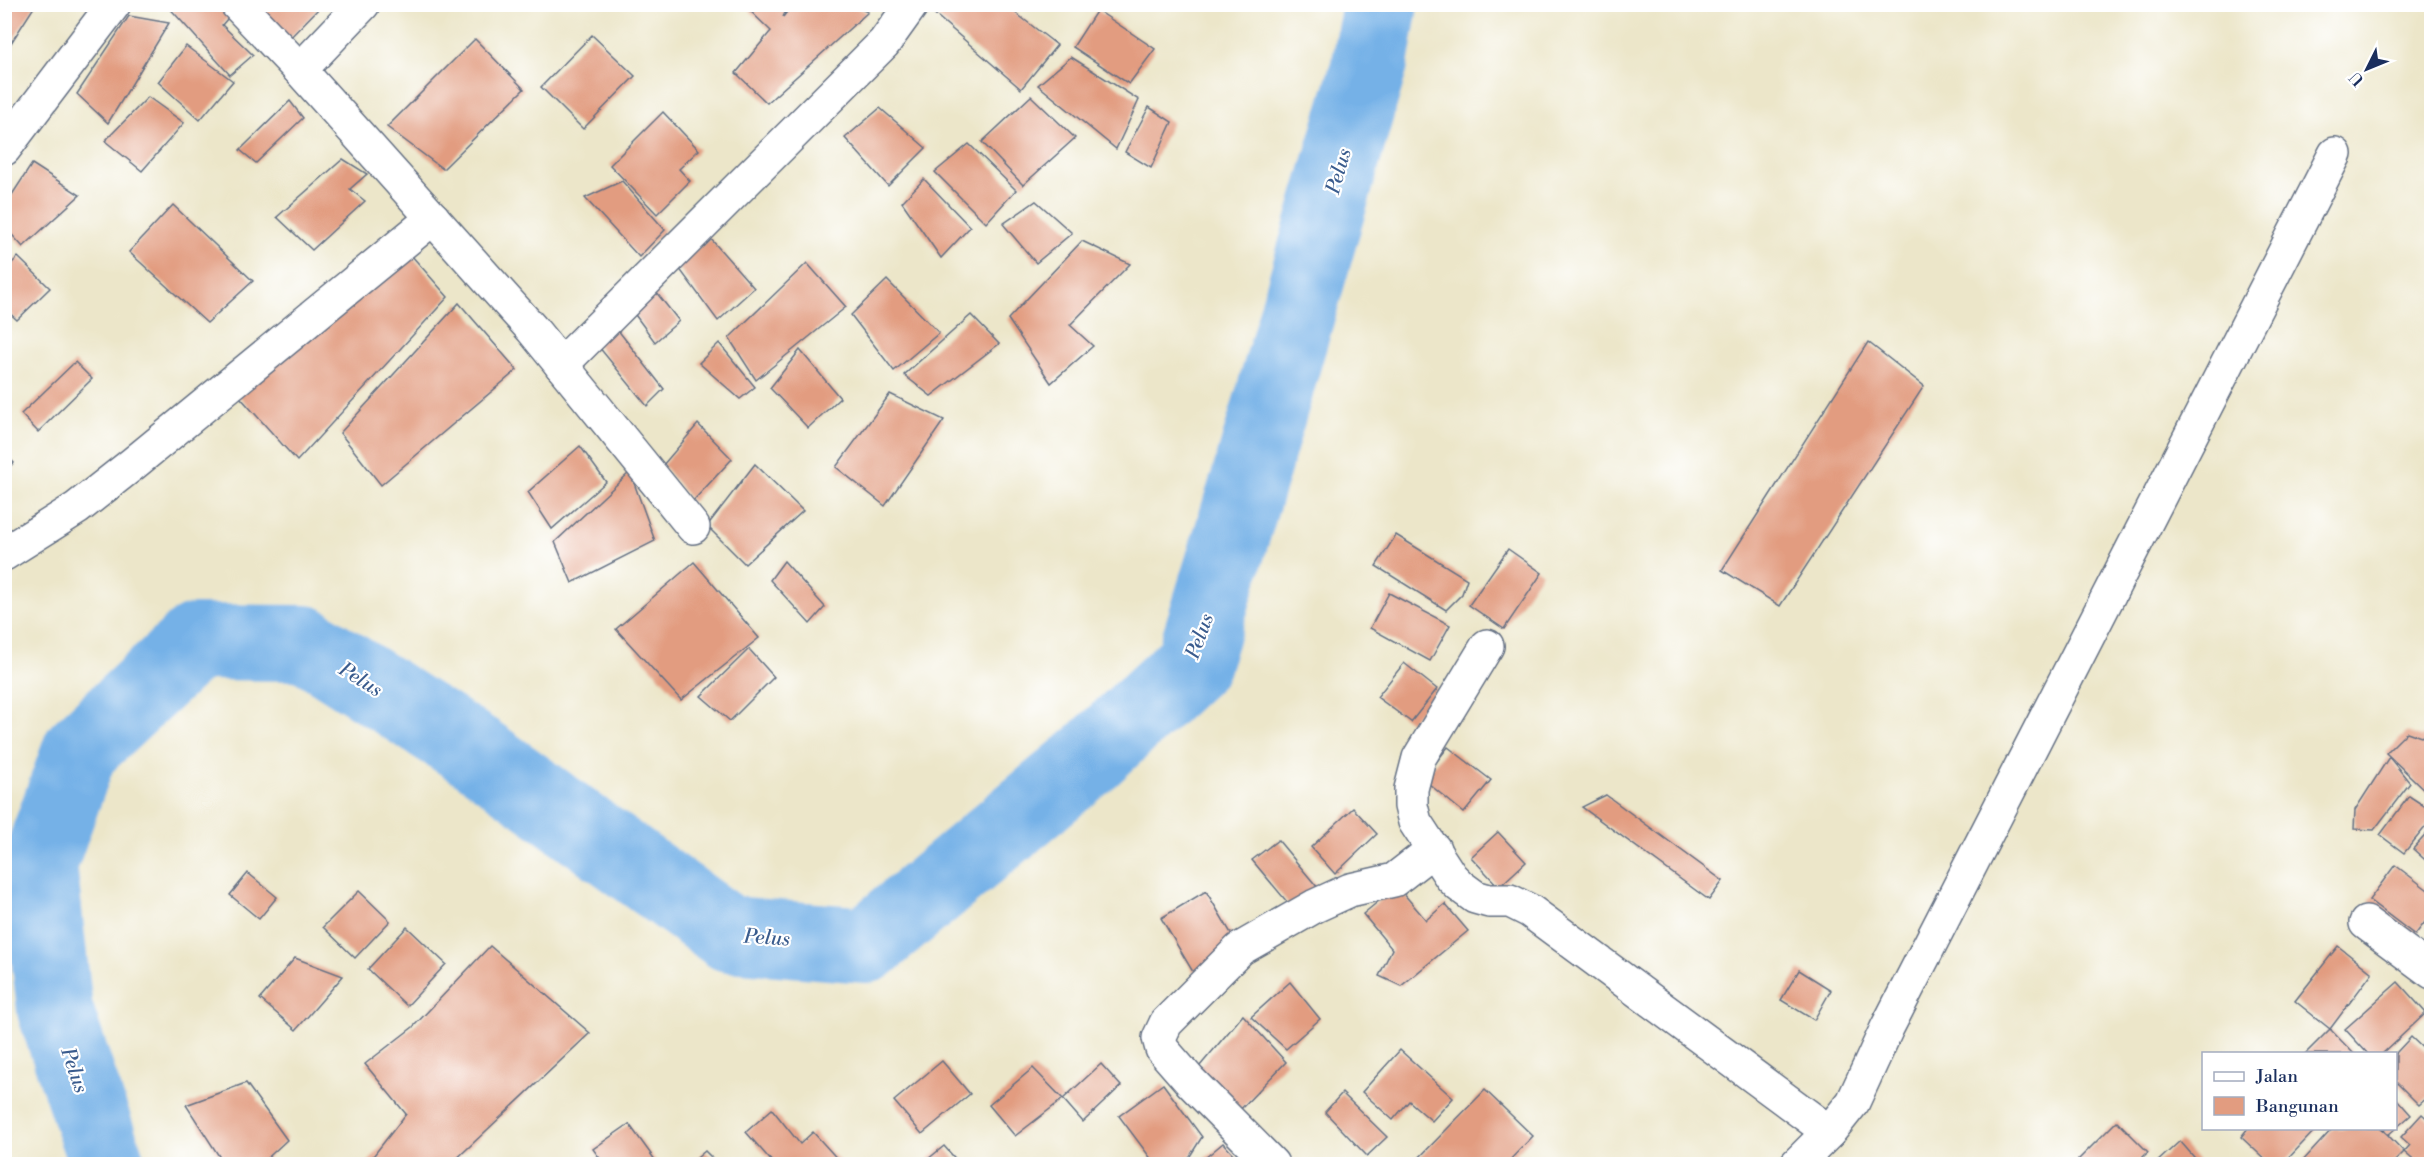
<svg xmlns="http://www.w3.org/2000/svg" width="2436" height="1169" viewBox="0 0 2436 1169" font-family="'Libre Bodoni',serif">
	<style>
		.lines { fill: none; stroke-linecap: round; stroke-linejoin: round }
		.river { stroke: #75b1e7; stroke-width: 76 }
		.building { fill: #e29c80 }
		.street-casing { stroke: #646f83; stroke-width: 36 }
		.street { stroke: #fff; stroke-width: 33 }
		.labels { text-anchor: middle; stroke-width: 4.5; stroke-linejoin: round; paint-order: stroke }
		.water-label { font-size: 20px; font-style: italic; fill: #3a5c8e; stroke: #fff }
	</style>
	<rect width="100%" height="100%" fill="#fff"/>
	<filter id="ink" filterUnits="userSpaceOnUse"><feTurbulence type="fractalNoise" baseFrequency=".0167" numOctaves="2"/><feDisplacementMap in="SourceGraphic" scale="12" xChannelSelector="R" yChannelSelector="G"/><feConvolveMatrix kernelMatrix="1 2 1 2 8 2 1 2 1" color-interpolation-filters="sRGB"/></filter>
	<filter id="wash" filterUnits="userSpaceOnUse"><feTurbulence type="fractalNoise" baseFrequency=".008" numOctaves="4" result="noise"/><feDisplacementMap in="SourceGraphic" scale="24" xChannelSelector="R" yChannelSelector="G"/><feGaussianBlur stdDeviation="1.35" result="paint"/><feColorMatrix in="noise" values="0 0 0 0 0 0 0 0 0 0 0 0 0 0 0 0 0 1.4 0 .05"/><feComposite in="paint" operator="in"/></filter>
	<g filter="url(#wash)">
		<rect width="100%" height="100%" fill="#ece6c9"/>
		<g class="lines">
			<polyline class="river" points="107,1164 55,1010 39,865 80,750 195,642 305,643 479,754 729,934 867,945 1089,759 1193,662 1253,466 1370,63 1380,4"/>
		</g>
		<g id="blocks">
			<g class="building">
				<polygon points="4,4 36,4 4,54"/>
				<polygon points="166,4 225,4 233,12 222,25 253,55 230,75"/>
				<polygon points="251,4 323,4 284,44"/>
				<polygon points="743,4 789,4 783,17 793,4 848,4 868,12 767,103 736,73 771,31"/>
				<polygon points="923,4 1004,4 1057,45 1021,89"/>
				<polygon points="1097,10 1155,49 1129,84 1073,47"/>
				<polygon points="129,16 169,23 108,123 77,94"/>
				<polygon points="592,35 635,76 583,129 541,87"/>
				<polygon points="475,39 524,89 443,169 387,127"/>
				<polygon points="186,46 233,81 200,120 158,82"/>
				<polygon points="1071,57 1139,100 1116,149 1038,85"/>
				<polygon points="1031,96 1075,138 1023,185 982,142"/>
				<polygon points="148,97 184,123 142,171 105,141"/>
				<polygon points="290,101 303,118 256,163 240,150"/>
				<polygon points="1149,107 1172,122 1151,168 1125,152"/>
				<polygon points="880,108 926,148 888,186 845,138"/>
				<polygon points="663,112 699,150 679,169 690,181 657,214 610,165"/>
				<polygon points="969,144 1016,190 986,223 935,172"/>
				<polygon points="343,159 367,174 350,189 365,201 312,250 277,217"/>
				<polygon points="32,164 80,195 23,247 4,226 4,207"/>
				<polygon points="924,179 970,227 941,258 902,202"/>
				<polygon points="622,181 665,230 639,257 585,198"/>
				<polygon points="1036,201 1072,233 1036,263 1003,224"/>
				<polygon points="173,205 253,281 207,323 129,252"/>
				<polygon points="710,238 754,288 718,321 676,264"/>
				<polygon points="1082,241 1130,264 1070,325 1093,346 1051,383 1008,319"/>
				<polygon points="411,255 448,297 297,461 232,388"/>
				<polygon points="18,257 50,288 17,320 4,308 4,271"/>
				<polygon points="807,263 846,307 756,380 729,338"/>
				<polygon points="887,280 939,333 894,371 851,315"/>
				<polygon points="656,292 679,321 655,342 633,312"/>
				<polygon points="459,303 517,370 381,485 340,433"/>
				<polygon points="971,315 999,344 931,396 904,375"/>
				<polygon points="610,320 664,389 647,406 594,341"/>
				<polygon points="1868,342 1924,386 1780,606 1722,570"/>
				<polygon points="719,343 755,387 740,399 699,363"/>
				<polygon points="800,350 840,398 808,428 770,388"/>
				<polygon points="75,362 92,379 38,432 21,414"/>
				<polygon points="890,394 944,420 885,506 836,467"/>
				<polygon points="698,424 732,459 692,502 663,465"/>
				<polygon points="580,446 606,482 552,529 528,492"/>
				<polygon points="4,453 14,463 4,471"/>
				<polygon points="755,464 803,511 745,564 707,526"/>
				<polygon points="630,472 655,541 572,583 555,542"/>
				<polygon points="1396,535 1467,579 1462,594 1446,610 1376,566"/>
				<polygon points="1508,549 1542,573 1504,629 1469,605"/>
				<polygon points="784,561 825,607 810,624 770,580"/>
				<polygon points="694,562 759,638 681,700 616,629"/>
				<polygon points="1389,593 1450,625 1430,661 1370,628"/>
				<polygon points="749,649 774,677 730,721 701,696"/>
				<polygon points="1404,663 1437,689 1411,722 1377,697"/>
				<polygon points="2407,732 2421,737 2432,732 2432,797 2386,753"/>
				<polygon points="1448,747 1491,780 1464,813 1423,779"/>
				<polygon points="2389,757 2410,783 2374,830 2354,829 2355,810"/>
				<polygon points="1606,795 1723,881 1709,900 1582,807"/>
				<polygon points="2409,796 2432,811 2432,819 2404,853 2380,835"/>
				<polygon points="1353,808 1377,834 1335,874 1311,847"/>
				<polygon points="2432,828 2432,866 2413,849"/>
				<polygon points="1498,832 1526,862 1499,887 1471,857"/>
				<polygon points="1278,840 1318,888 1293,909 1252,860"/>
				<polygon points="2395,865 2432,893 2432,913 2415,935 2369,900"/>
				<polygon points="248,873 277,897 259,919 230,895"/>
				<polygon points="1397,886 1426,920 1445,904 1468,931 1401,986 1379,976 1392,949 1363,914"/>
				<polygon points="359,891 390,921 355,958 323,927"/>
				<polygon points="1206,891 1238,945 1193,972 1161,918"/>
				<polygon points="407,927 446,964 407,1006 368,969"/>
				<polygon points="490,946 590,1033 451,1164 367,1164 406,1114 365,1064 413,1027"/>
				<polygon points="2338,946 2372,973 2330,1029 2354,1054 2305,1054 2330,1029 2295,1001"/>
				<polygon points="295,958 343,976 296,1030 260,999"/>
				<polygon points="1799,970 1831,990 1814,1020 1781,1000"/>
				<polygon points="1290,982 1320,1019 1286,1049 1251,1017"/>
				<polygon points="2398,982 2426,1013 2382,1054 2368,1054 2345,1029"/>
				<polygon points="1243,1015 1286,1062 1235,1115 1199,1067"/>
				<polygon points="2411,1037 2432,1057 2432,1093 2419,1105 2396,1082 2396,1053"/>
				<polygon points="1400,1050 1453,1098 1432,1121 1409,1101 1393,1120 1362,1092"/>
				<polygon points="942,1061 970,1094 922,1134 894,1101"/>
				<polygon points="1101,1064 1121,1086 1083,1122 1063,1099"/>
				<polygon points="1033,1068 1063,1099 1015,1136 989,1105"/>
				<polygon points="246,1083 287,1140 261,1164 224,1164 186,1105"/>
				<polygon points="1163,1084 1202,1137 1185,1164 1155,1164 1119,1116"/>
				<polygon points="1485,1090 1533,1136 1506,1164 1413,1164"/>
				<polygon points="1342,1093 1387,1137 1367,1156 1325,1112"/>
				<polygon points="2396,1098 2411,1115 2388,1135 2404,1152 2410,1145 2401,1137 2422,1114 2432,1123 2432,1159 2427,1164 2418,1164 2404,1152 2392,1164 2300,1164 2333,1128 2380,1128 2388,1135 2382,1128 2396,1128"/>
				<polygon points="772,1109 800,1144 813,1132 842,1164 774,1164 746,1132"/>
				<polygon points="2117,1121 2148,1152 2136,1164 2074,1164"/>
				<polygon points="629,1124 658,1164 604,1164 593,1149"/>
				<polygon points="2248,1128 2317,1128 2283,1164 2270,1164 2241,1137"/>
				<polygon points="2180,1141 2200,1164 2155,1164"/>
				<polygon points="1223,1143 1242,1164 1198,1164"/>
				<polygon points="944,1146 960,1164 922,1164"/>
				<polygon points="705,1151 718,1164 690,1164"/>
			</g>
		</g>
	</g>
	<g filter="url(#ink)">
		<use href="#blocks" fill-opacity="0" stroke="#646f83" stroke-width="1.5"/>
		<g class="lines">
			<defs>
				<g id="street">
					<polyline points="237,4 300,70 532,329 693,527"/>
					<polyline points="300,70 363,4"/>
					<polyline points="4,149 114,4"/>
					<polyline points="561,365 884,43 912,4"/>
					<polyline points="4,554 77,508 134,463 433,218"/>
					<polyline points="1487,646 1419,758 1411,789 1411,806 1415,822 1451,877 1460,886 1475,897 1489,901 1510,901 1530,911 1829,1132"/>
					<polyline points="2366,923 2432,972"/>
					<polyline points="1272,1164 1190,1081 1162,1049 1159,1038 1166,1023 1240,949 1315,906 1350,890 1394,880 1434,849"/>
					<polyline points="1797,1164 1829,1132 1853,1102 1887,1028 2335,154"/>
				</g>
			</defs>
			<use href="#street" class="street-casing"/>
			<use href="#street" class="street"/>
		</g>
	</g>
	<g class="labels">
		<g class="water-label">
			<text transform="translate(1338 171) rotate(-74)" y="7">Pelus</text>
			<text transform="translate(1199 636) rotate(-70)" y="7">Pelus</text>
			<text transform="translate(361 679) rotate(32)" y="7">Pelus</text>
			<text transform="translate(767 937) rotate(4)" y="7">Pelus</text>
			<text transform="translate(75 1070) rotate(71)" y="7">Pelus</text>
		</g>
	</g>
	<rect width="2436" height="1169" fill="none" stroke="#fff" stroke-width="24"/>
	<rect x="2202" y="1052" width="195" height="78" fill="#ffffff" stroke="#a4acbf" stroke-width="1.5"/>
	<rect x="2214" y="1072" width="30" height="9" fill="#ffffff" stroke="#a4acbf" stroke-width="1.5"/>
	<text x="2256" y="1082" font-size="18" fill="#1b2f5e">Jalan</text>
	<rect x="2214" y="1097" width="30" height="18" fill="#e29c80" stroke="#a4acbf" stroke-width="1.5"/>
	<text x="2256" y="1112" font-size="18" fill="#1b2f5e">Bangunan</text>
	<g transform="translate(2367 69) rotate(227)" stroke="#ffffff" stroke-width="4.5" paint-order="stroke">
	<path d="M0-4.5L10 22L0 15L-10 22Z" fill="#1b2f5e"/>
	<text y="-9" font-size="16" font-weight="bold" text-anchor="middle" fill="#1b2f5e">U</text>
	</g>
</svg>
